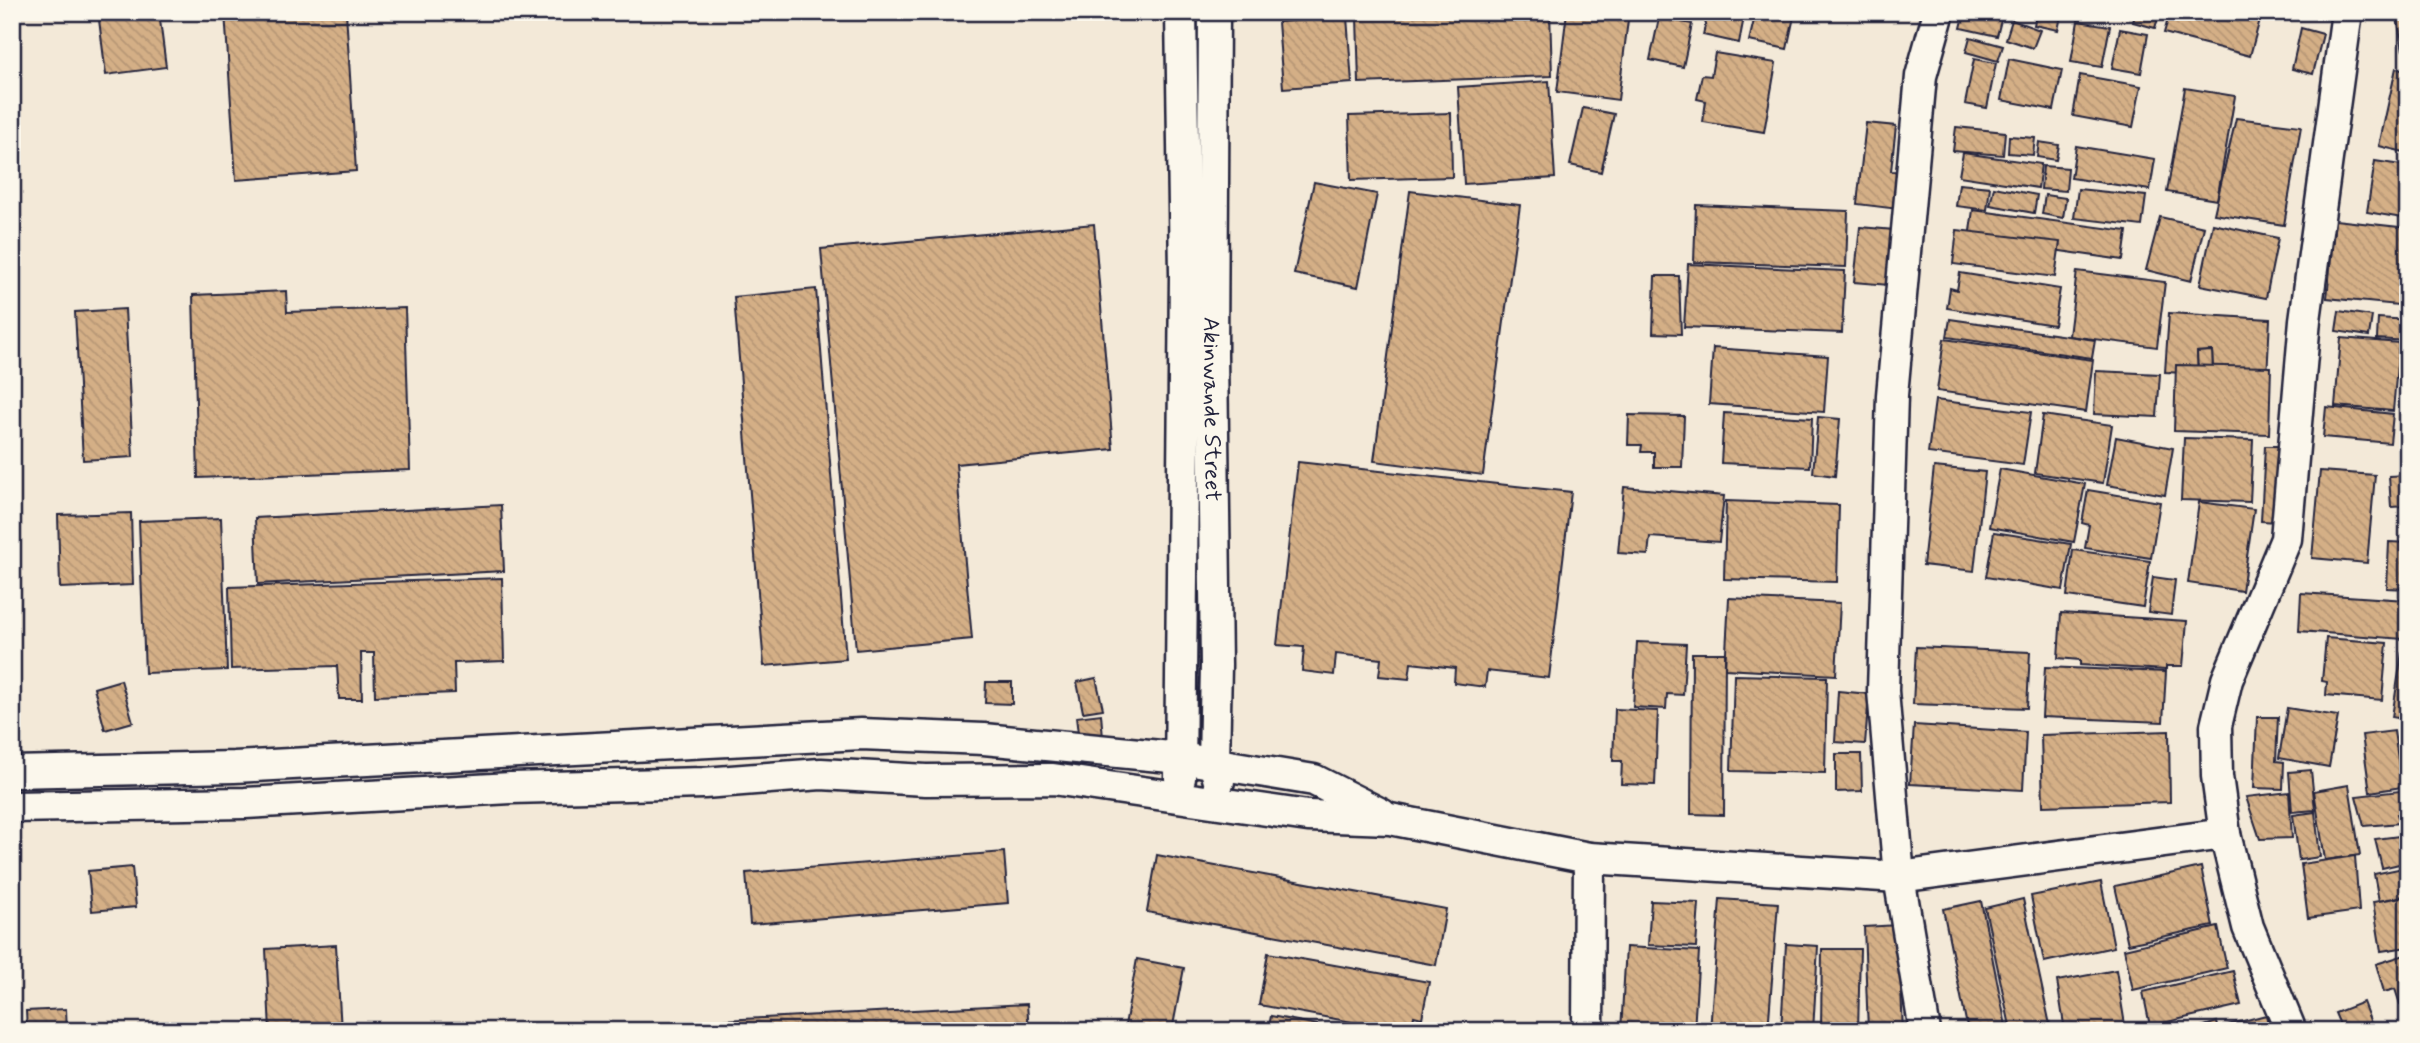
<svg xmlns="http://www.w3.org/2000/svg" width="2420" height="1043" viewBox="0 0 2420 1043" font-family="Mynerve,sans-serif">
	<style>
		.building { fill: url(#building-back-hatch); stroke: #22223b; stroke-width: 2; fill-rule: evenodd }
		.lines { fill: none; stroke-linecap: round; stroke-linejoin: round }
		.minor-casing { stroke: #22223b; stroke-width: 35 }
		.minor { stroke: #fbf7ec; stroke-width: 30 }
		.labels { text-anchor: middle; stroke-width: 7; stroke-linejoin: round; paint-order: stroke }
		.street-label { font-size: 23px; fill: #22223b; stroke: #fbf7ec }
	</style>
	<defs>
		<pattern id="building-back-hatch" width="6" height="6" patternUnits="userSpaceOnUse" patternTransform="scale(1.75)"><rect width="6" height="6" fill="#d4af86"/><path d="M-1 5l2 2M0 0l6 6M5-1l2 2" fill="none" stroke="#b69675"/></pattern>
	</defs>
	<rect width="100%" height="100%" fill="#f3e9d8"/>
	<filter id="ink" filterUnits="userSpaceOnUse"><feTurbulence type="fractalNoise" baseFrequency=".0143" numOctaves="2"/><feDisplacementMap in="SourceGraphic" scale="14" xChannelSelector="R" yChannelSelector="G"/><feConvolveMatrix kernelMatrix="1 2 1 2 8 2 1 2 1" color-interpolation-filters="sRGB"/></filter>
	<g filter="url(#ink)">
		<g class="building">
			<polygon points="98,12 159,12 166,67 106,75"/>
			<polygon points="225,12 346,12 356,171 236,180"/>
			<polygon points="1550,12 1552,76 1359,83 1357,17"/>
			<polygon points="1567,12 1629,12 1618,100 1557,92"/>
			<polygon points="1708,12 1745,12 1739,43 1703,35"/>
			<polygon points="1756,12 1795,12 1787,49 1749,41"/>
			<polygon points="1965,12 2003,12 1997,36 1961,28"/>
			<polygon points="2037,12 2062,12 2058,30 2034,25"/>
			<polygon points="2136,12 2160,12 2155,28 2133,22"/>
			<polygon points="2170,12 2262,12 2250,56 2164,33"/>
			<polygon points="2396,12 2408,12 2408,49 2403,50"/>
			<polygon points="1347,17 1352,83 1283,88 1278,22"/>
			<polygon points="1659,18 1692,24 1683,67 1650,60"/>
			<polygon points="2012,20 2040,30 2033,48 2006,39"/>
			<polygon points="2078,21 2110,26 2102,67 2071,62"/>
			<polygon points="2301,28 2323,34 2313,74 2292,69"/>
			<polygon points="2120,29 2148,34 2141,73 2112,68"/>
			<polygon points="1970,37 2003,46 1998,61 1966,52"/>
			<polygon points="1715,53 1776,63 1764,132 1703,122 1706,101 1697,99 1702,75 1711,76"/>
			<polygon points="1974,59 1996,63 1987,108 1965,104"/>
			<polygon points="2009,59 2062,70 2054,110 2001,100"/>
			<polygon points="2396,68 2408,70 2408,153 2379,146"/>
			<polygon points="2080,75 2141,86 2133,127 2073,116"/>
			<polygon points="1549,81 1555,178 1464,184 1458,87"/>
			<polygon points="2185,88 2235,96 2217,200 2167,192"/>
			<polygon points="1583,108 1614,114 1601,172 1570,165"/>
			<polygon points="1451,113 1452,177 1351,180 1349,116"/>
			<polygon points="2236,118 2301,126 2284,225 2214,214"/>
			<polygon points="1866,123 1896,126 1891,171 1902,172 1898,209 1857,204"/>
			<polygon points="1956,127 2005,132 2003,155 1953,151"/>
			<polygon points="2009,136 2035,138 2033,155 2008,153"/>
			<polygon points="2039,142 2059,145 2056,160 2037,157"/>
			<polygon points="2076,146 2155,159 2150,190 2071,178"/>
			<polygon points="1963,153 2041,164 2038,188 1959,176"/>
			<polygon points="2375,161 2408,166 2408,219 2367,212"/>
			<polygon points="2043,166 2068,168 2066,191 2041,189"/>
			<polygon points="1314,182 1377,194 1358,287 1294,274"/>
			<polygon points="1959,184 1990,187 1987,210 1956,206"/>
			<polygon points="1994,187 2037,195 2034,213 1990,205"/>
			<polygon points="2078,189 2146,196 2142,226 2074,218"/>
			<polygon points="1410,191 1520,205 1483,475 1374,461"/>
			<polygon points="2045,195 2066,198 2063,218 2042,214"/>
			<polygon points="1696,205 1848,211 1846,267 1694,262"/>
			<polygon points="1973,210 2127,231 2123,260 1969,238"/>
			<polygon points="2160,217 2204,227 2191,281 2146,270"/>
			<polygon points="2335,220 2408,228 2408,306 2327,298"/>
			<polygon points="1094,224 1113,449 956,464 972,639 856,650 821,249"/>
			<polygon points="2213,224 2278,238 2266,298 2200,285"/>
			<polygon points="1860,227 1894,230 1889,285 1854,282"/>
			<polygon points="1957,230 2060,242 2055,277 1953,264"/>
			<polygon points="1688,264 1845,271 1842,333 1684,327"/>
			<polygon points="2077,271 2165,282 2157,347 2069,336"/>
			<polygon points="1960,273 2060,289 2054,325 1947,308 1950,288 1957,290"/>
			<polygon points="1655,276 1679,276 1681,334 1653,333"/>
			<polygon points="816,289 846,659 764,666 734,297"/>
			<polygon points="286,291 287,312 405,308 410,470 198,478 193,295"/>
			<polygon points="125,309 133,457 83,460 75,312"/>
			<polygon points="2339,311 2372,316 2369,336 2336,331"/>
			<path d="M 2169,313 L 2270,319 L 2267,377 L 2165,372 ZM 2212,351 L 2213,370 L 2198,371 L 2197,352 Z"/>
			<polygon points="2378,318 2408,320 2408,341 2377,339"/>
			<polygon points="1950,319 2095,340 2092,358 1947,337"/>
			<polygon points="2341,338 2399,343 2393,411 2335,406"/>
			<polygon points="1944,339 2093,360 2086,412 1937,391"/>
			<polygon points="1713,348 1828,356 1824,412 1709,404"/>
			<polygon points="2212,351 2213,370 2198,371 2197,352"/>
			<polygon points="2176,365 2271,367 2269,434 2174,431"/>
			<polygon points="2096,371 2160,374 2157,417 2094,414"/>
			<polygon points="1935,400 2031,412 2023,465 1928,453"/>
			<polygon points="2326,407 2393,414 2390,443 2323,437"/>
			<polygon points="1724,413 1812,418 1810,467 1721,463"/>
			<polygon points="1629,415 1684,416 1682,467 1654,467 1654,452 1641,452 1642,445 1628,445"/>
			<polygon points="2043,415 2112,425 2103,483 2035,473"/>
			<polygon points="1818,417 1840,419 1835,476 1813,473"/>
			<polygon points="2116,437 2173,448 2165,495 2107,485"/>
			<polygon points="2184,438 2253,440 2250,502 2181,500"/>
			<polygon points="2265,446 2283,446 2279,522 2261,521"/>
			<polygon points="1298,462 1571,492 1549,678 1487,671 1485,687 1454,683 1455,668 1411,663 1409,679 1379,676 1381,659 1336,654 1334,675 1302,671 1304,647 1277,645"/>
			<polygon points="1934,467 1985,472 1974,571 1923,565"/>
			<polygon points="2000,469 2085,484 2074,542 1989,527"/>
			<polygon points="2320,471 2375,475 2367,563 2312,558"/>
			<polygon points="2408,475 2408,506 2391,507 2389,476"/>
			<polygon points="1624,487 1724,496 1719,542 1650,537 1648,555 1618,553"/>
			<polygon points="2088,490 2160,502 2151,558 2085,548 2089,525 2082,523"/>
			<polygon points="1726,501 1839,505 1837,582 1724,579"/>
			<polygon points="2199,502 2254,509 2242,591 2188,583"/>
			<polygon points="501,505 504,571 258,584 255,518"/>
			<polygon points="131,513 133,585 60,588 58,515"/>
			<polygon points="221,518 227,670 145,673 139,521"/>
			<polygon points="1994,532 2071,544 2063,590 1986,577"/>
			<polygon points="2389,542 2408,543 2408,589 2387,588"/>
			<polygon points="2073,550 2150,561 2143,607 2067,596"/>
			<polygon points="2153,577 2175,580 2171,615 2148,612"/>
			<polygon points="502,578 504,661 454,663 455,693 375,696 374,653 361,653 362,699 339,699 337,666 231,669 229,587"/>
			<polygon points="2301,593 2406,600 2403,639 2299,631"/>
			<polygon points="1729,598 1840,603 1836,675 1725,669"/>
			<polygon points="2061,613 2187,621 2183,666 2166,666 2166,670 2080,665 2080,660 2058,658"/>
			<polygon points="2326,638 2387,643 2382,700 2326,695 2327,682 2322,681"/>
			<polygon points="1637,642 1686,644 1683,695 1667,694 1666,709 1633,707"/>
			<polygon points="1916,647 2030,652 2027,708 1913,704"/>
			<polygon points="2402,652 2408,653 2408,720 2392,717"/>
			<polygon points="1692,653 1725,653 1724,815 1691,814"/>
			<polygon points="2045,667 2166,672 2163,722 2042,717"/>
			<polygon points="1734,675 1827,677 1825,773 1731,771"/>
			<polygon points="1096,678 1103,709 1083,712 1077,682"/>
			<polygon points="121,680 133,722 105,730 94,688"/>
			<polygon points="986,682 1012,682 1012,704 985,703"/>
			<polygon points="1838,691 1869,694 1865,744 1835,742"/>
			<polygon points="2287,708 2338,716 2329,767 2279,758"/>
			<polygon points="1615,709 1658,711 1655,785 1621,784 1622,761 1613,761"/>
			<polygon points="1101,714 1103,738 1079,741 1076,717"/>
			<polygon points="2257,717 2278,717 2276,761 2284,762 2283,789 2254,788"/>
			<polygon points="1914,725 2026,732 2023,790 1910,784"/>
			<polygon points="2169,731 2170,802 2043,806 2041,735"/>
			<polygon points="2394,731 2402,787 2370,792 2362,735"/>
			<polygon points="1836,754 1861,754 1862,791 1836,792"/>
			<polygon points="2408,754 2408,784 2403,785 2399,755"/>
			<polygon points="2311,770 2315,810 2292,812 2289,772"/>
			<polygon points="2349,785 2360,855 2325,860 2314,791"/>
			<polygon points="2408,790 2408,812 2397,814 2400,823 2364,826 2356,796"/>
			<polygon points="2289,792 2292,838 2260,839 2246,797"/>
			<polygon points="2315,812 2320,857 2299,860 2293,815"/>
			<polygon points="2408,835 2408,862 2382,868 2375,839"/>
			<polygon points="1004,852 1008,903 750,924 746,873"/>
			<polygon points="1157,855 1446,909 1436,965 1147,912"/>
			<polygon points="2355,856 2359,911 2308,918 2301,864"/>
			<polygon points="132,867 136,907 92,911 88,871"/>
			<polygon points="2201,867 2213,926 2128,944 2115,886"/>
			<polygon points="2408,867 2408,895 2379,901 2374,874"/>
			<polygon points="2101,882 2114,947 2044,962 2031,896"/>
			<polygon points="2408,896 2408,947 2381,951 2373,902"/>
			<polygon points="1720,899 1778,903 1768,1031 1710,1031"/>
			<polygon points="2023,899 2050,1025 2011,1031 1985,908"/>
			<polygon points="1651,901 1699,903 1696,947 1648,945"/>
			<polygon points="1981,901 2007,1031 1968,1031 1943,909"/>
			<polygon points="1898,925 1903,1031 1868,1031 1864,927"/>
			<polygon points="2218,927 2227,968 2133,990 2124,949"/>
			<polygon points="1786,944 1818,946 1813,1031 1781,1031"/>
			<polygon points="336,945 341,1031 270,1031 266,949"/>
			<polygon points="1626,947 1699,951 1694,1031 1621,1031"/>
			<polygon points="1822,949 1860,949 1858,1031 1821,1031"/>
			<polygon points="1268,953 1429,982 1422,1018 1414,1016 1411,1031 1401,1031 1259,1005"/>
			<polygon points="2408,954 2408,1002 2400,1004 2395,989 2384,992 2376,964"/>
			<polygon points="1137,959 1184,968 1172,1031 1124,1031"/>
			<polygon points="2116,970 2126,1031 2065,1031 2057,981"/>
			<polygon points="2233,971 2241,1005 2150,1026 2143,992"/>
			<polygon points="2363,1002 2374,1031 2335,1031 2341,1027 2335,1013"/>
			<polygon points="1027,1004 1029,1031 725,1031 724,1020"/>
			<polygon points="66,1009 67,1031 27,1031 26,1011"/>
			<polygon points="2266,1015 2270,1031 2221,1031 2220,1027"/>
			<polygon points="1271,1016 1324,1026 1323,1031 1268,1031"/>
			<polygon points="1423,1020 1471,1029 1471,1031 1421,1031"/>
			<polygon points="2217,1022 2219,1031 2188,1031"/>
		</g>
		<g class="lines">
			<defs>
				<g id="minor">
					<path id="s1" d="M 1214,12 L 1212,355 L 1216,665 L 1214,763 L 1219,781"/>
					<polyline points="12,772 234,767 861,734 984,739 1181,758 1314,780 1381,814"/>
					<polyline points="1180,778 1185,274 1181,12"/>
					<polyline points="12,807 245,803 511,788 704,783 821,774 926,780 1053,779 1308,816 1390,819 1589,858 1899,877 2225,834 2248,927 2291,1031"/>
					<polyline points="2225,834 2217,776 2216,726 2227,680 2286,539 2305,320 2347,12"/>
					<polyline points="1588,1031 1589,858"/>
					<polyline points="1925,1031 1899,877 1883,691 1892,395 1921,76 1939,12"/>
				</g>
			</defs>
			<use href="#minor" class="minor-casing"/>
			<use href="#minor" class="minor"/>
		</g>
	</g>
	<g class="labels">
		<g class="street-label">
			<text dy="8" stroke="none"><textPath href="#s1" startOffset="397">Akinwande Street</textPath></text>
		</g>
	</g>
	<rect width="2420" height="1043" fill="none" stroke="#fbf7ec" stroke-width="42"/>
	<rect x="21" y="21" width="2378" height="1001" fill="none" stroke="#22223b" stroke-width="2.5" filter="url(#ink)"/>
</svg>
